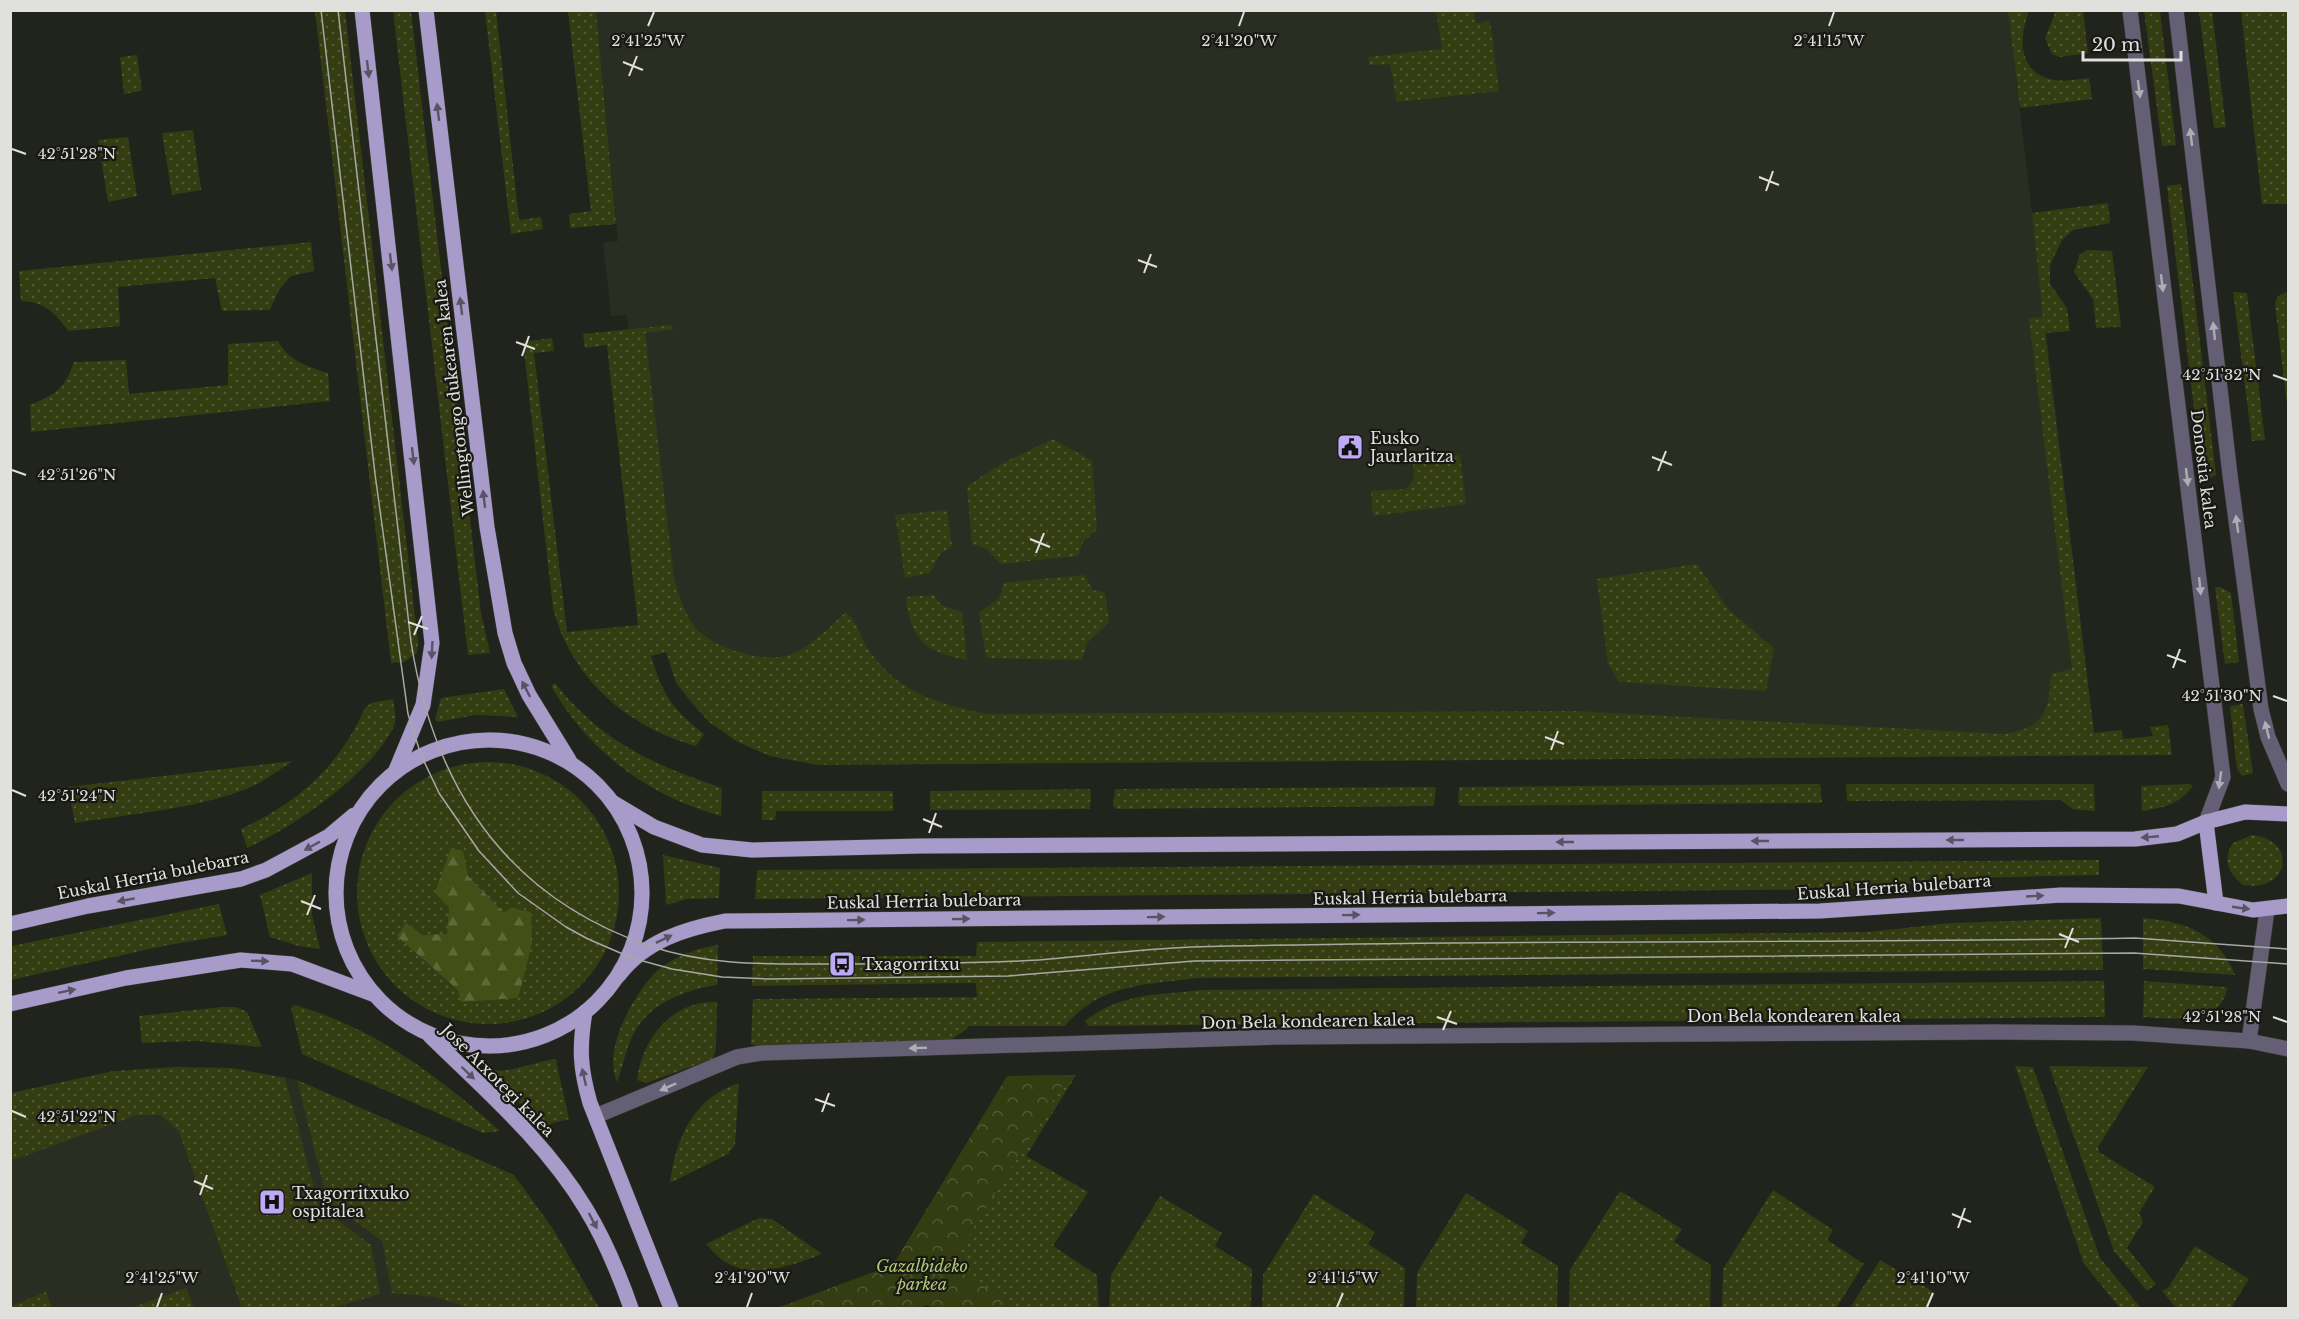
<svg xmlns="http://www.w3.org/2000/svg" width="2299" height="1319" viewBox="0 0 2299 1319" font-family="'Libre Baskerville',serif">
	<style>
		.built { fill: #2a2d21 }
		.grass { fill: url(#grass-dots) }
		.forest { fill: url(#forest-firs) }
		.park { fill: url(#park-crowns) }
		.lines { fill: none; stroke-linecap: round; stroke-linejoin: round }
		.minor-casing { stroke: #3c3e38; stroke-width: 16 }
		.major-casing { stroke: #3c3e38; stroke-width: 16 }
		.minor { stroke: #645f75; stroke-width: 15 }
		.major { stroke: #a79cc9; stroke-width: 15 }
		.tram { stroke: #a8a9a5; stroke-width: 1.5 }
		.oneway { fill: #585465 }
		.oneway2 { fill: #aeadb3 }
		.ticks { fill: none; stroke: #e0e1dd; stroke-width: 2 }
		.labels { text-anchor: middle; stroke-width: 4.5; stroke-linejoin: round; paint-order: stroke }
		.street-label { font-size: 16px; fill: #e0e1dd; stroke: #181914 }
		.poi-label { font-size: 16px; fill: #e0e1dd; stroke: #181914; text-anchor: start }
		.park-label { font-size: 16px; font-style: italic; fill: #b5c876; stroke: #181914 }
		.ticks-label { font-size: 15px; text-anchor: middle; fill: #e0e1dd; stroke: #181914; stroke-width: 4.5; stroke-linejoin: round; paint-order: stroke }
	</style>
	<defs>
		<pattern id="grass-dots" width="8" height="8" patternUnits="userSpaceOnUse" patternTransform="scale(1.5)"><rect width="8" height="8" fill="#343c12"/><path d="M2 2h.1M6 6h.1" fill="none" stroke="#515834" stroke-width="1.8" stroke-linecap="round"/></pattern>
		<pattern id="forest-firs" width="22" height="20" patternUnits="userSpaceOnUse" patternTransform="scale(1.5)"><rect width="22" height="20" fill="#444f18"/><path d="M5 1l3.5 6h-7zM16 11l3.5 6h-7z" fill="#5f6839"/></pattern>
		<pattern id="park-crowns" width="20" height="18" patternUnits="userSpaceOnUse" patternTransform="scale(1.5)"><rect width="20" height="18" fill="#343c12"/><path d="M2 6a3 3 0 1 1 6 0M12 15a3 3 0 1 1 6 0" fill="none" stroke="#515834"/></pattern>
	</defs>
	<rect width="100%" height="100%" fill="#21231d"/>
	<g class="built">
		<polygon points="596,11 2008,11 2094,734 818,765 770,756 738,742 709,722 691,703 676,683 666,652 652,552 627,315 611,316 609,295 603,243 618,241"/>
		<polygon points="175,1067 232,1068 297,1080 514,1175 553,1229 599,1308 11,1308 11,1093 114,1071"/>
	</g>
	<g class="grass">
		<polygon points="315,11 345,11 418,643 417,653 404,662 391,663"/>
		<polygon points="393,11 411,11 481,613 490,653 468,655"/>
		<polygon points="485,11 496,11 519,220 541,217 543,229 511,234"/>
		<polygon points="568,11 596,11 616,224 570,228 569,214 591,211"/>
		<polygon points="1436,11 1474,11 1476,23 1490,21 1499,91 1397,102 1390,64 1370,65 1368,57 1442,49"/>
		<path d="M 2008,11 L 2029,11 C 2018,39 2018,75 2056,80 C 2067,82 2079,79 2089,78 L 2092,99 L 2020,108 Z"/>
		<polygon points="2056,11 2083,11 2088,53 2060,57 2052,54 2045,38"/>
		<polygon points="2144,11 2160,11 2176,145 2162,146"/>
		<polygon points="2199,11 2212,11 2226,127 2214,128"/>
		<polygon points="2241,11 2288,11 2288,204 2262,204"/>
		<polygon points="137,55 142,91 124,94 120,57"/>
		<polygon points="193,130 201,190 172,195 162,133"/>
		<polygon points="128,137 137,196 108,202 98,140"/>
		<polygon points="2181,184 2216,475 2203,482 2167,186"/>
		<path d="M 2108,203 L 2110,223 L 2073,230 L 2062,240 L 2050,265 L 2050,284 L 2067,308 L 2070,331 L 2045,333 L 2094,733 L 2122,730 L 2123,739 L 2153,736 L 2150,727 L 2168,725 L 2172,755 L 818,765 L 770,756 L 738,742 L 709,722 L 676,683 L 666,652 L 651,656 C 663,695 672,709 704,734 L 696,746 C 628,727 571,679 553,608 L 523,342 L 552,338 L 554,351 L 534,353 L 567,632 L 638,625 L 607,345 L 585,348 L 583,334 L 671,325 L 674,329 L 645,333 L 674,578 C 679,595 684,614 696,628 C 713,648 761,662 786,656 C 806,651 831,626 846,612 C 858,623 861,639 870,652 C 902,695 936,702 985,714 L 1573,711 L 2005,734 C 2045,727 2049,711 2051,674 L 2072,669 L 2029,318 L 2043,317 L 2032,213 Z"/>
		<path d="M 311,242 L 314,271 L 291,276 L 279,290 L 270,310 L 222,311 L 215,278 L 118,287 L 120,326 L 68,331 C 55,312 44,302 21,301 L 19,271 Z"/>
		<polygon points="2087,250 2112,251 2121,327 2096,328 2093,299 2074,272 2080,254"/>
		<polygon points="2233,292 2247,293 2265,440 2252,441"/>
		<polygon points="2284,293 2288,293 2288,413 2275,304 2278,296"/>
		<path d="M 278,341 C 289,361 306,366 328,373 L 330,401 L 31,432 L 30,405 C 56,394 64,390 74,362 L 126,360 L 129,394 L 228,385 L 228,344 Z"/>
		<polygon points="1053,439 1092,461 1097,529 1083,542 1078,556 1000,564 987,549 972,544 967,486 1003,463"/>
		<polygon points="1460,455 1466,504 1373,516 1371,491 1406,489 1414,479 1413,459"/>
		<polygon points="947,510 952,546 940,554 930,573 905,578 895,515"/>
		<polygon points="1697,564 1728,609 1774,648 1766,691 1619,682 1608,664 1597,579"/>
		<polygon points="1084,575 1093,590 1105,593 1109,622 1087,643 1082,660 986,658 979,612 999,599 1004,583"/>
		<polygon points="2215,587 2220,587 2231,593 2239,662 2225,664"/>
		<path d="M 934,595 L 941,605 L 962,612 L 967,660 C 925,652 911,641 906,597 Z"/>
		<path d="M 555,683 C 602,742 652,764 722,788 L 721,816 C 648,796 589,752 551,686 Z"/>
		<polygon points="504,689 518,717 476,715 437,722 435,719 441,698"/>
		<path d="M 393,699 C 394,707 397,720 394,726 C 372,773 293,828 247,848 L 241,829 C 299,802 339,766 365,708 L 371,703 Z"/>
		<polygon points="2243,704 2253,773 2242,776 2237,769 2230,706"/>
		<path d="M 293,761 C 281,768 269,778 257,784 C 209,808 129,814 75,823 L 68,787 Z"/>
		<circle cx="488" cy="893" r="131"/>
		<polygon points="1820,784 1822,802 1820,803 1461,806 1458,804 1459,787"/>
		<polygon points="1846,784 2094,784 2095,811 2072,809 2061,800 1847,801"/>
		<path d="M 2189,784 L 2193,786 C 2180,804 2163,808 2142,811 L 2141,786 Z"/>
		<polygon points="1434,787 1436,788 1434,806 1116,809 1113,806 1115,789"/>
		<polygon points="1089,789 1091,791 1090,809 930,810 930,791"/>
		<polygon points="762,791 893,791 893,811 776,811 775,820 762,820"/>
		<path d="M 2252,835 C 2299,840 2289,893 2243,885 C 2228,873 2222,859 2233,843 Z"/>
		<polygon points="663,855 720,868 719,898 687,899 666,905"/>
		<polygon points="2099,860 2099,875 1974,878 1849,889 755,899 757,870"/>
		<polygon points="312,873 312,915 320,949 299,946 270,937 260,895"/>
		<polygon points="219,904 227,935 163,946 11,980 11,946"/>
		<path d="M 2101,918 L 2103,970 L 1197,978 C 1147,985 1100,983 1065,1026 L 968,1026 L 967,1029 L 946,1043 L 756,1046 L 751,1044 L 753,999 L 977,997 L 976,983 L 752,986 L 753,956 L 976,956 L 977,942 L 1869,932 L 1950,923 Z"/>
		<path d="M 2143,918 C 2185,921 2219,934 2235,975 L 2143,969 Z"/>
		<path d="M 718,945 L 717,985 C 684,990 647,1004 632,1037 C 625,1052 623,1067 617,1082 C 603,1050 631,1000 652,976 C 667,959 696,948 718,945 Z"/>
		<path d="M 2104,981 L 2105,1017 L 1088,1026 L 1085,1021 C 1120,993 1159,995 1202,990 Z"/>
		<path d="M 2144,981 L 2224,987 L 2227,988 C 2222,1025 2170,1019 2143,1017 Z"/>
		<path d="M 717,1002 L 716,1049 L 713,1059 L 646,1083 L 637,1080 C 642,1039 672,1000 717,1002 Z"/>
		<path d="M 294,1005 C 374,1027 439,1077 500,1131 L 483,1133 L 302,1054 L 291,1008 Z"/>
		<polygon points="222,1007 236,1007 247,1012 262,1047 197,1041 142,1043 139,1016"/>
		<polygon points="553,1059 556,1060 569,1119 543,1126 488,1073 489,1071 509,1070"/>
		<polygon points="2015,1066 2033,1067 2100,1258 2141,1308 2120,1308 2084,1264"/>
		<polygon points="2049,1066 2148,1067 2098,1147 2099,1152 2155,1187 2139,1213 2143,1222 2127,1248 2156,1284 2147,1291 2114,1251"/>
		<polygon points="175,1067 232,1068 285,1078 319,1206 371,1245 380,1294 333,1308 242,1308 179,1132 161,1115 137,1115 11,1161 11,1093 114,1071"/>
		<polygon points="1051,1075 1076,1075 1026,1156 1088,1192 1053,1246 1097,1275 1099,1308 992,1308 931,1270"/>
		<polygon points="297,1080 514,1175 553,1229 599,1308 471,1308 434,1297 392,1293 382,1241 327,1200"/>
		<path d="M 739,1083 L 735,1145 L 728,1154 L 670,1183 C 675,1139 694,1097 739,1083 Z"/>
		<polygon points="1773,1190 1833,1230 1827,1240 1864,1264 1836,1308 1722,1308 1723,1269"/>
		<polygon points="1620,1191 1682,1229 1674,1242 1711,1265 1710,1308 1569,1308 1570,1270"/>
		<polygon points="1466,1193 1528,1231 1521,1243 1558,1266 1557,1308 1416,1308 1417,1273"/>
		<polygon points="1314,1194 1375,1232 1368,1244 1405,1268 1404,1308 1262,1308 1263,1275"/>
		<polygon points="1160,1196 1222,1233 1215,1246 1252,1269 1251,1308 1109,1308 1111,1275"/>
		<path d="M 759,1218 L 772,1219 L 822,1254 C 795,1265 754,1279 727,1263 C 719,1259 712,1250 706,1244 Z"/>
		<polygon points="2195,1246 2249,1279 2231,1308 2176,1308 2162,1291 2168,1288"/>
		<polygon points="1880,1260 1935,1293 1926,1308 1850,1308"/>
		<polygon points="186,1288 194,1308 135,1308 134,1307"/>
		<polygon points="46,1292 52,1308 11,1308 11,1306"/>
	</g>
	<polygon class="forest" points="451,848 463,851 468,876 504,913 511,908 531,912 532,943 518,998 461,1002 458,990 397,936 406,923 422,935 447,934 449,907 435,893"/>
	<polygon class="park" points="1069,1075 950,1265 1019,1308 933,1308 927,1305 918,1308 777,1308 876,1271 896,1260 1007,1076"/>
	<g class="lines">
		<defs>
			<g id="minor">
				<polyline points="2130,10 2223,777 2206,822"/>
				<polyline points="2176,10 2230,475 2261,709 2268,737 2288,784"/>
				<polyline points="2249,1041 2267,910"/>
				<polyline points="596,1116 737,1057 761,1053 1280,1037 1993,1032 2133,1033 2249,1041 2288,1049"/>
			</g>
			<g id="major">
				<polyline points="362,10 432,643 423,705 396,770"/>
				<polyline points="426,10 487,527 505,633 514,663 529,695 569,760"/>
				<circle cx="489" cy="893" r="153"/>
				<polyline points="612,802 654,827 702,845 752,850 921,846 2135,839 2177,834 2206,822 2245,812 2288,814"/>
				<polyline points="2206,822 2216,903"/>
				<polyline points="10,924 88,906 241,879 266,870 329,836 354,815"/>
				<path d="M 619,975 C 645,941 684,929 725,921 L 1820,911 L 2061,895 L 2179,896 L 2253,910 L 2288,906"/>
				<polyline points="10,1004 126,978 241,960 292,964 375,995"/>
				<path d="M 585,1012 C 579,1048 580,1068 590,1103 L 671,1308"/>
				<path d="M 430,1036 C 485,1090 546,1142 586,1209 C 605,1240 619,1274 631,1308"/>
			</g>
		</defs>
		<use href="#minor" class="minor-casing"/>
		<use href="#major" class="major-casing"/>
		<use href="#minor" class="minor"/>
		<use href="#major" class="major"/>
		<g class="tram">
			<polyline points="321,10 375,474 408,714 421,755 439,793 479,851 518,893 566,927 588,939 632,958 672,969 722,977 767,979 1008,976 1194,961 2134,953 2288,964"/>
			<path d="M 338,10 L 411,642 C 434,787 506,897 650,946 C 708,966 769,964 829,964 C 899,964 970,964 1039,960 C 1090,956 1140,949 1191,947 C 1505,939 1820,944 2135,938 L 2288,949"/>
		</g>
	</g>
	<defs><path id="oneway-solid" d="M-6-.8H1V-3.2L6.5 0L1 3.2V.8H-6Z" transform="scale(1.5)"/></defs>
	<g class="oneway">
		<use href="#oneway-solid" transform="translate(368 69) rotate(83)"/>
		<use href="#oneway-solid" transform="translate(438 112) rotate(-97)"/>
		<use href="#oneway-solid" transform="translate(391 262) rotate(83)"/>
		<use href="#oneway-solid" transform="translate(461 306) rotate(-97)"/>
		<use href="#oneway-solid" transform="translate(413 456) rotate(83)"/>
		<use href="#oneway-solid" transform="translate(484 499) rotate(-97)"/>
		<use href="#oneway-solid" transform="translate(432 650) rotate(93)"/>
		<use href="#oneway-solid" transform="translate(526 689) rotate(-117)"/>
		<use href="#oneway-solid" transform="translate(2150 837) rotate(175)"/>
		<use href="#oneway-solid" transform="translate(1955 840) rotate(180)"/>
		<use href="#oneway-solid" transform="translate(1760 841) rotate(180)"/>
		<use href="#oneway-solid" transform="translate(1565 842) rotate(180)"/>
		<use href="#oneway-solid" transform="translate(312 846) rotate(151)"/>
		<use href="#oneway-solid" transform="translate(2035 896) rotate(-3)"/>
		<use href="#oneway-solid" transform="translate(126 900) rotate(170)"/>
		<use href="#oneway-solid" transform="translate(2241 908) rotate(8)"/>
		<use href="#oneway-solid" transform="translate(1546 913) rotate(-1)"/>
		<use href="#oneway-solid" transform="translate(1351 915) rotate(-1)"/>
		<use href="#oneway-solid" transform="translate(1156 917) rotate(-1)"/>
		<use href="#oneway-solid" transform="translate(961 919) rotate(-1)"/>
		<use href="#oneway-solid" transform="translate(856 920) rotate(-1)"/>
		<use href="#oneway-solid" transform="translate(664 939) rotate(-26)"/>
		<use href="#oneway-solid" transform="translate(260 961) rotate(2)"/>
		<use href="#oneway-solid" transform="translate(67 991) rotate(-12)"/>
		<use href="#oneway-solid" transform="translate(468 1073) rotate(44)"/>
		<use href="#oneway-solid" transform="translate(584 1077) rotate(-103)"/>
		<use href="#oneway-solid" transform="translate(593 1221) rotate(62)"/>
	</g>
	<g class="oneway2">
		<use href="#oneway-solid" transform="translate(2139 89) rotate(83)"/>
		<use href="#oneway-solid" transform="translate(2191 137) rotate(-97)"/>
		<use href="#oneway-solid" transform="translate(2162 283) rotate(83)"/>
		<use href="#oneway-solid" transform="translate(2214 331) rotate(-96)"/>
		<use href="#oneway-solid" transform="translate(2187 477) rotate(83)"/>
		<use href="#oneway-solid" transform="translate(2237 524) rotate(-98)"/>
		<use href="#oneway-solid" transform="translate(2200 586) rotate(84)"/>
		<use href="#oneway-solid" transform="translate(2267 730) rotate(-104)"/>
		<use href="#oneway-solid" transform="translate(2220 780) rotate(98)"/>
		<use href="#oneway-solid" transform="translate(918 1048) rotate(178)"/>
		<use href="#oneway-solid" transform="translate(668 1087) rotate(156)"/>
	</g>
	<path class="ticks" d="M 648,26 L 654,12M 1239,26 L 1244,12M 1829,26 L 1834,12M 623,62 L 643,70M 629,76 L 637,56M 12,149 L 26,154M 1759,177 L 1779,185M 1766,191 L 1773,171M 1138,260 L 1157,267M 1144,273 L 1151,254M 516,342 L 535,349M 522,356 L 529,336M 2273,375 L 2287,380M 1652,457 L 1672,465M 12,470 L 26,475M 1658,471 L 1666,451M 1030,539 L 1050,547M 1036,553 L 1044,533M 408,622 L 428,629M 414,635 L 422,616M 2167,655 L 2186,662M 2173,668 L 2180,649M 2273,696 L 2287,701M 1545,737 L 1564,744M 1551,750 L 1558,731M 12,790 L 26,796M 923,819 L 942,827M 929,833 L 936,813M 301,901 L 321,909M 307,915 L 315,895M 2059,934 L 2079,942M 2065,948 L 2073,928M 1437,1017 L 1457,1024M 2273,1017 L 2287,1022M 1443,1030 L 1451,1011M 815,1099 L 835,1106M 12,1111 L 26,1117M 822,1112 L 829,1093M 194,1181 L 213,1189M 200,1195 L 207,1175M 1952,1214 L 1971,1222M 1958,1228 L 1965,1208M 157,1307 L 162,1293M 747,1307 L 752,1293M 1337,1307 L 1343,1293M 1927,1307 L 1933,1293"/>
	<defs>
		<symbol id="civic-square" viewBox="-11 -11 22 22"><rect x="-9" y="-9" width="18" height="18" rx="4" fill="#bda9f5" stroke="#181914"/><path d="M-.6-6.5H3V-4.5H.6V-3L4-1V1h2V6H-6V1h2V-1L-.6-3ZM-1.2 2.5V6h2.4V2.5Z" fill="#111"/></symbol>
		<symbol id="bus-square" viewBox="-11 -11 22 22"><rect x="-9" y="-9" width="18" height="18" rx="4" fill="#bda9f5" stroke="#181914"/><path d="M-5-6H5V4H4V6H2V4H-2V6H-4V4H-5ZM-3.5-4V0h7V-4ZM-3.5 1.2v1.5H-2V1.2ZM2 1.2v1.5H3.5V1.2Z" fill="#111"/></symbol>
		<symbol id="hospital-square" viewBox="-11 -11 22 22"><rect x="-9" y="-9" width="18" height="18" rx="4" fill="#bda9f5" stroke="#181914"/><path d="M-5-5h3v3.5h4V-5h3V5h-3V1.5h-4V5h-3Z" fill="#111"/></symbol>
	</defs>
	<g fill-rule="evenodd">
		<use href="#civic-square" x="1335" y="432" width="30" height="30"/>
		<use href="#bus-square" x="827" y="949" width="30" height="30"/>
		<use href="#hospital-square" x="257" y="1187" width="30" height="30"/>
	</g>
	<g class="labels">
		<g class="street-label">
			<text transform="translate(454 398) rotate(-97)" y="6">Wellingtongo dukearen kalea</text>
			<text transform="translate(2204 469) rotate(83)" y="6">Donostia kalea</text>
			<text transform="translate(153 875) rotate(-11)" y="6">Euskal Herria bulebarra</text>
			<text transform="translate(1894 887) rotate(-4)" y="6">Euskal Herria bulebarra</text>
			<text transform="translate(1410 897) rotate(-1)" y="6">Euskal Herria bulebarra</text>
			<text transform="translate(924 901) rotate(-1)" y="6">Euskal Herria bulebarra</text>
			<text x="1794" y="1022">Don Bela kondearen kalea</text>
			<text transform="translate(1308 1021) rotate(-1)" y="6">Don Bela kondearen kalea</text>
			<text transform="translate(498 1080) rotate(45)" y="6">Jose Atxotegi kalea</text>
		</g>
		<g class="poi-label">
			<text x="1370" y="444">Eusko<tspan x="1370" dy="18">Jaurlaritza</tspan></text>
			<text x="862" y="970">Txagorritxu</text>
			<text x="292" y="1199">Txagorritxuko<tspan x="292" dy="18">ospitalea</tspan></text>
		</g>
		<g class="park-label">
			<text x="922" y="1272">Gazalbideko<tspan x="922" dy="18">parkea</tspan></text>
		</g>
	</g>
	<g class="ticks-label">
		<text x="648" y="46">2°41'25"W</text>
		<text x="1239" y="46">2°41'20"W</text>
		<text x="1829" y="46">2°41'15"W</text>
		<text x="77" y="159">42°51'28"N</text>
		<text x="2222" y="380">42°51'32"N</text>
		<text x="77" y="480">42°51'26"N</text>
		<text x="2222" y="701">42°51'30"N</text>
		<text x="77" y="801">42°51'24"N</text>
		<text x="2222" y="1022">42°51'28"N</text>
		<text x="77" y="1122">42°51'22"N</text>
		<text x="162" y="1283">2°41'25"W</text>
		<text x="752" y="1283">2°41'20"W</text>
		<text x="1343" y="1283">2°41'15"W</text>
		<text x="1933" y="1283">2°41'10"W</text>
	</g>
	<rect width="2299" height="1319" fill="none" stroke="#e0e1dd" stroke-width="24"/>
	<path d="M2083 51v9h98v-9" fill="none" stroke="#e0e1dd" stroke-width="3"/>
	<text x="2092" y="51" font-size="18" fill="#e0e1dd" stroke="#181914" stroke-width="4.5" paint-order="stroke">20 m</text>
</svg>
